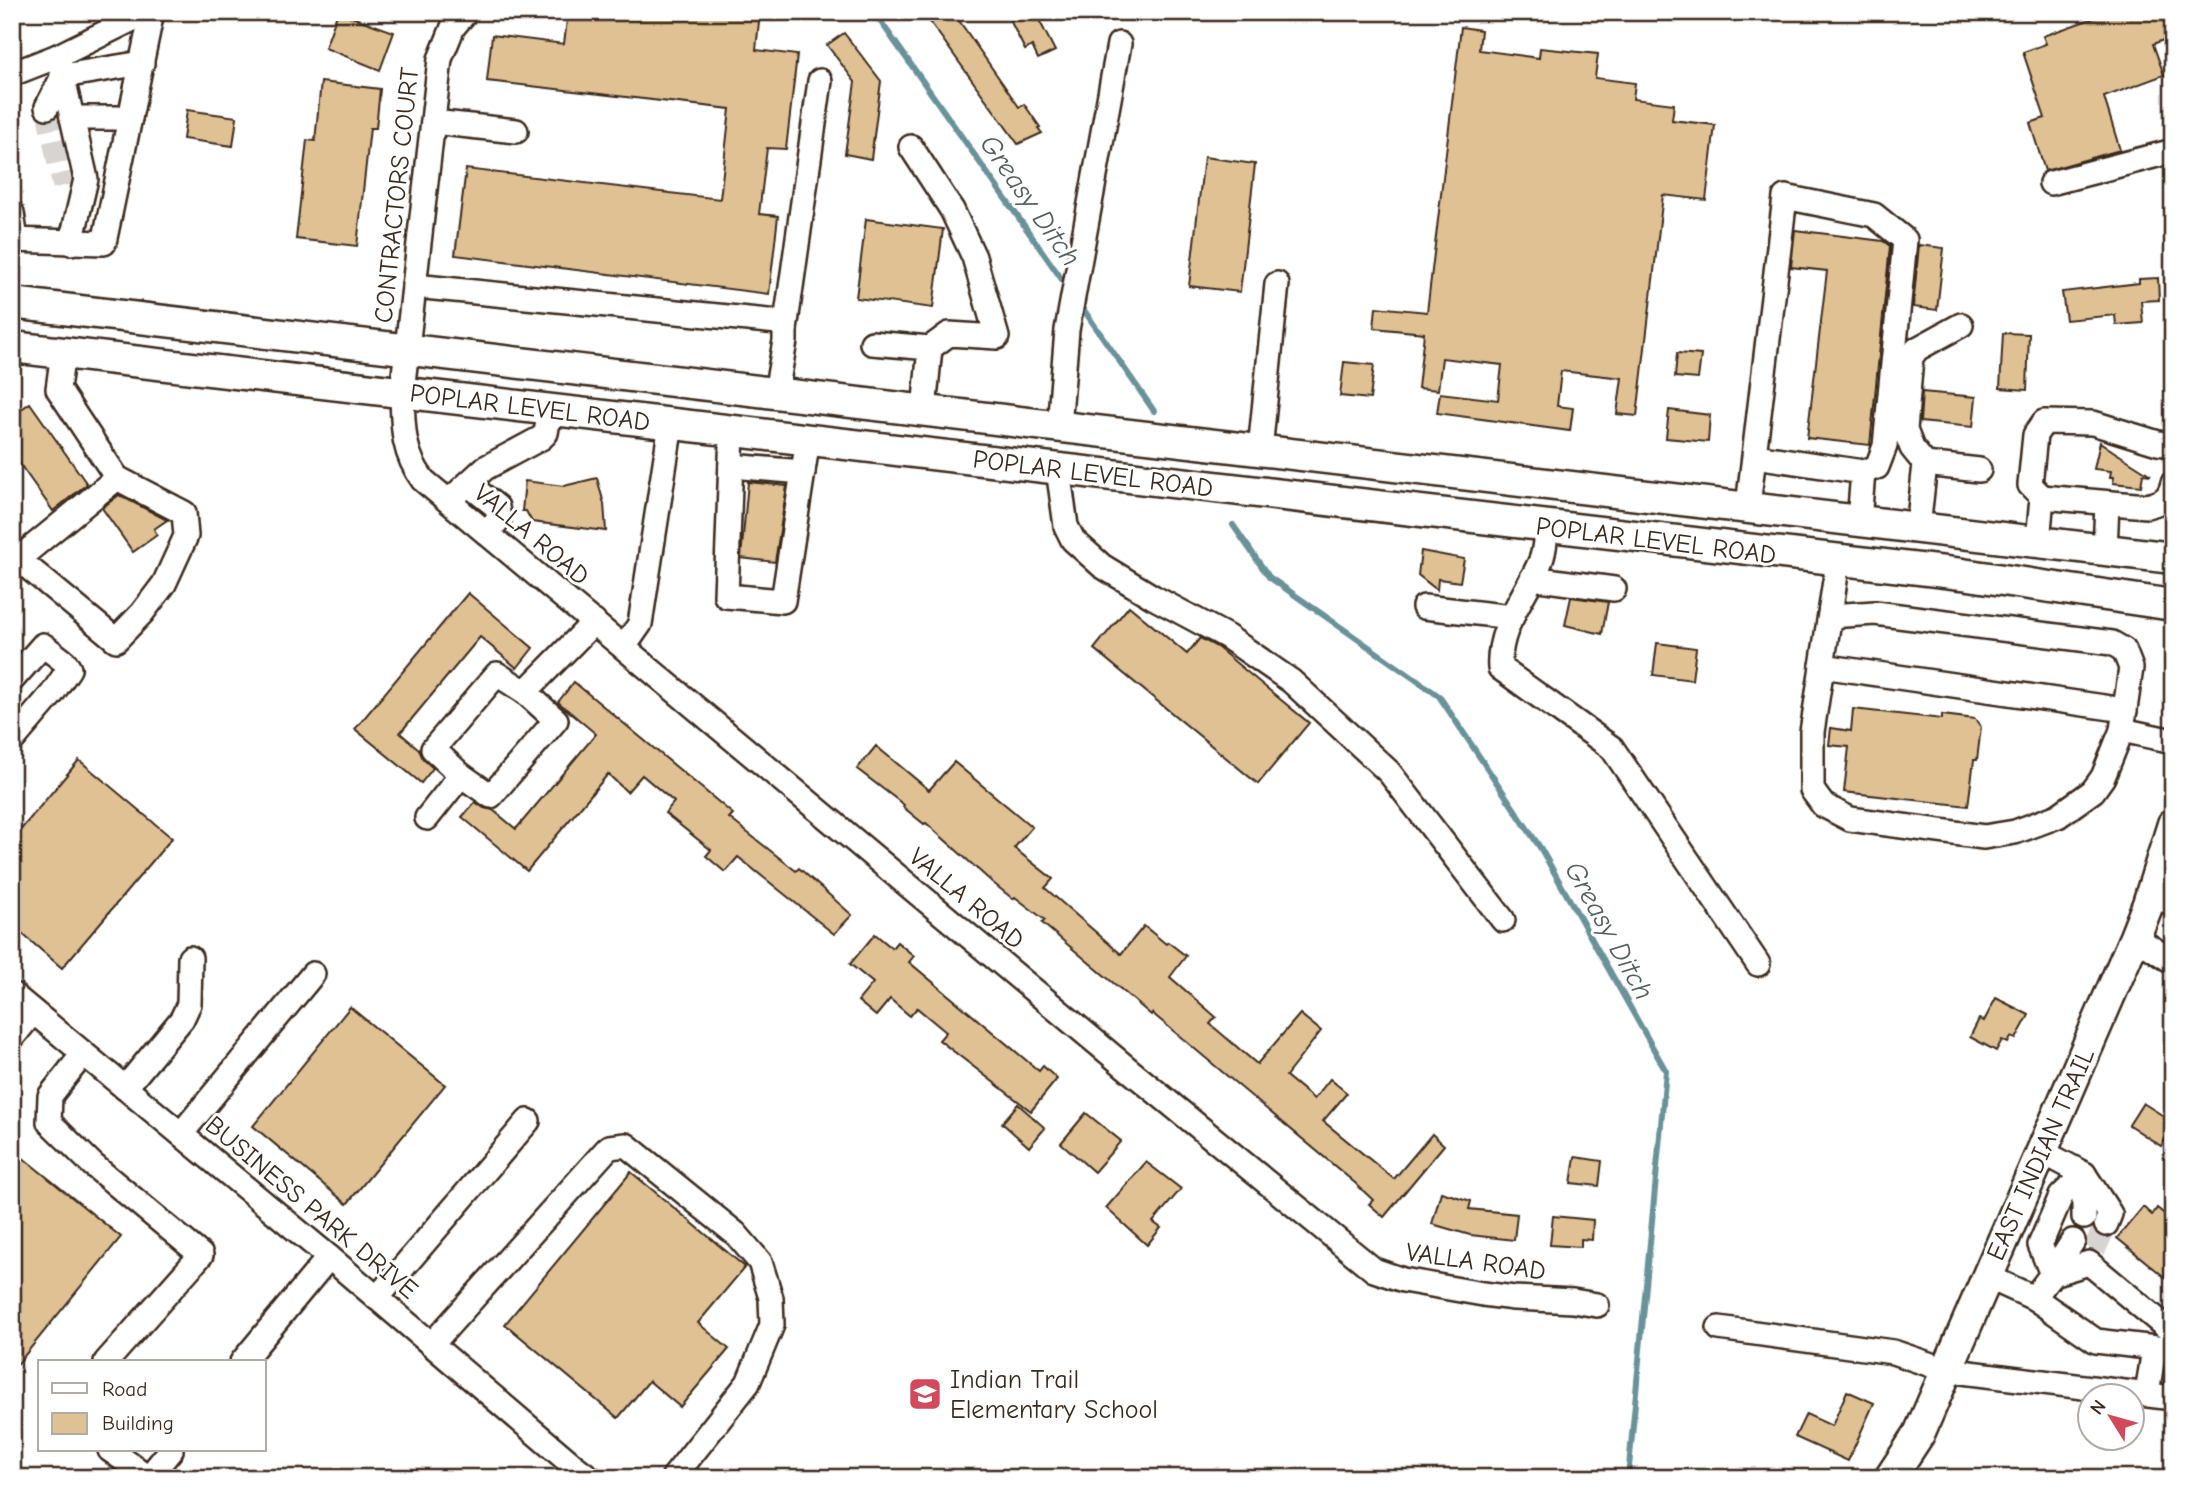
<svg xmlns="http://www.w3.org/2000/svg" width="2185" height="1490" viewBox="0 0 2185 1490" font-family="'Comic Neue',sans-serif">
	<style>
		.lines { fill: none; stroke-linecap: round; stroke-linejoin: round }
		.stream { stroke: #6b929a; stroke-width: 6 }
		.building { fill: #dfc193; stroke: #3b2a1e; stroke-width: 2 }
		.minor-tunnel { stroke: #d8d4d2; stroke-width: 23; stroke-dasharray: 23 11; stroke-linecap: butt }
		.minor-casing { stroke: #3b2a1e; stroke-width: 28 }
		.major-casing { stroke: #3b2a1e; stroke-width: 35 }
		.minor { stroke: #fff; stroke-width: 23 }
		.major { stroke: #fff; stroke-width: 30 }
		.labels { text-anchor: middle; stroke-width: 6; stroke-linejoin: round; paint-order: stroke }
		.street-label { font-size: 26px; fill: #3b2a1e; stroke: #fff }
		.poi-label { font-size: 26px; fill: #3b2a1e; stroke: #fff; text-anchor: start }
		.water-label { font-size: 28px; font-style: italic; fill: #535e5c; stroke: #fff }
	</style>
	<rect width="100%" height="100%" fill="#fff"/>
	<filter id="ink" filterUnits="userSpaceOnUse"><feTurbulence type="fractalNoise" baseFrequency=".0143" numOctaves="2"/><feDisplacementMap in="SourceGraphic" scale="14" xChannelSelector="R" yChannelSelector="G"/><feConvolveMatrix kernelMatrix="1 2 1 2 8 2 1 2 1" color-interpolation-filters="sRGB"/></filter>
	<g filter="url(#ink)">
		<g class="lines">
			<g class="stream">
				<polyline points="874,12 1068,288"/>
				<polyline points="1079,303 1154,411"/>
				<polyline points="1233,525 1269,577 1439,696 1541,849 1666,1071 1628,1478"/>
			</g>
		</g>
		<g class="building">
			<polygon points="338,12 394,32 380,70 325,48"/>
			<polygon points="568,12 760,12 756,50 797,55 786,149 767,148 759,214 778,216 769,294 455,255 466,169 720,199 730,109 487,81 492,35 564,44"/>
			<polygon points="923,12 953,12 1019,107 1024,104 1040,127 1038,128 1042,133 1018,144"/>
			<polygon points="1006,12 1035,12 1055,51 1038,59 1032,46 1025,50"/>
			<polygon points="2111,12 2162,12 2171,37 2153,44 2164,75 2104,97 2120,150 2045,171 2030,123 2045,118 2023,52 2046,44 2043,36"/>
			<polygon points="1461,27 1481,30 1479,50 1539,58 1540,48 1598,54 1595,78 1635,83 1633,99 1674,104 1672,120 1715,125 1706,200 1663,195 1637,416 1617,414 1622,378 1561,371 1557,406 1573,408 1570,431 1437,413 1440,393 1498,400 1502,365 1442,358 1438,390 1418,388 1424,333 1374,328 1376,307 1427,312"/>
			<polygon points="844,33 881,81 871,159 845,154 855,82 827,45"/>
			<polygon points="321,82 380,89 376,128 370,128 357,246 296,239 307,140 315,141"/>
			<polygon points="187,110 237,117 233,146 183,139"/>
			<polygon points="1204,157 1255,164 1240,292 1189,286"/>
			<polygon points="866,219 943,229 933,308 856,298"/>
			<polygon points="1795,230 1883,241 1890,246 1870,445 1807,438 1827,271 1791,267"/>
			<polygon points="1919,245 1944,248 1937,310 1913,307"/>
			<polygon points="2158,278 2159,300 2141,301 2143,323 2116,325 2115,315 2066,320 2062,292 2139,283 2139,279"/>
			<polygon points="2003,333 2029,334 2027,390 2000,388"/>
			<polygon points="1677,353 1701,355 1698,379 1675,377"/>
			<polygon points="1344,362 1374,365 1370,399 1340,396"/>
			<polygon points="1922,392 1976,397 1973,427 1920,422"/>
			<polygon points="30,403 87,484 53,511 12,453 12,416"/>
			<polygon points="1669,410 1710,415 1708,442 1666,438"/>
			<polygon points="2100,442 2113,451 2151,475 2143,474 2141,486 2113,483 2114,477 2110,477 2111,471 2094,469"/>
			<polygon points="597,478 604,504 606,531 532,522 526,511 522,511 525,481 564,486"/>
			<polygon points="748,482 787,486 775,562 741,558"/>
			<polygon points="119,495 167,520 154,529 157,535 133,552 102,508"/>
			<polygon points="1421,551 1464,559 1460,582 1438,579 1437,590 1418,575"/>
			<polygon points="468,593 533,648 517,668 480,637 400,733 419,749 423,759 433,768 421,783 355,729"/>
			<polygon points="1571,597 1608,602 1602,634 1565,625"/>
			<polygon points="1129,606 1187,654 1200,638 1217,647 1309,723 1258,784 1094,649"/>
			<polygon points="1657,643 1696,648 1692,680 1653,675"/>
			<polygon points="574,682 733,814 729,818 796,871 799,868 852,915 834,934 738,857 725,872 706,856 711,850 665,813 674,802 642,775 627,792 608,774 527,871 462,817 475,802 484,808 493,810 516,829 596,734 558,702"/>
			<polygon points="1853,709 1942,719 1942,715 1975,719 1981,727 1977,760 1974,760 1968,806 1844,792 1849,747 1829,745 1831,728 1851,731"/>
			<polygon points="876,746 929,790 954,762 1032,827 1014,848 1053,879 1045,888 1121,954 1144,926 1166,944 1168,942 1186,956 1170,977 1216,1017 1210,1024 1257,1064 1300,1014 1321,1031 1286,1076 1314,1099 1330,1079 1347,1093 1323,1121 1394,1179 1432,1134 1444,1145 1384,1217 1369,1204 1373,1200 1355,1183 1152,1013 1151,1015 1130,997 1042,923 1045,920 1015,897 1013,899 993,883 926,823 924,824 903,807 904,805 857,769"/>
			<polygon points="79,760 172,838 62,968 12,925 12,840"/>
			<polygon points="875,934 892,948 897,942 914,956 909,962 1039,1071 1043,1066 1057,1079 1031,1111 939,1040 946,1032 917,1008 910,1016 890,999 876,1016 858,1001 873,983 850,964"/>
			<polygon points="1996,998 2029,1015 2016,1039 2011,1037 2008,1043 2002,1040 1996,1051 1970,1037 1979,1019 1984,1021"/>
			<polygon points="350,1007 445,1085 347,1204 253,1126"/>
			<polygon points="2143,1103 2173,1122 2173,1127 2161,1146 2129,1125"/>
			<polygon points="1018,1104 1045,1128 1029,1147 1002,1123"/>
			<polygon points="1086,1113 1121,1141 1094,1172 1061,1143"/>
			<polygon points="12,1149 121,1237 12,1371"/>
			<polygon points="1575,1157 1602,1161 1599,1186 1571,1183"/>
			<polygon points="1146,1162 1181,1189 1153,1222 1161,1228 1147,1245 1106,1208"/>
			<polygon points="631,1172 745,1267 698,1323 729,1349 680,1407 649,1381 618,1418 505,1324"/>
			<polygon points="1441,1192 1471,1201 1469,1209 1517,1214 1514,1240 1470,1235 1432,1224"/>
			<polygon points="2143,1207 2152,1215 2157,1208 2173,1221 2173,1284 2117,1238"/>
			<polygon points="1553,1216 1593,1220 1592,1240 1581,1239 1581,1247 1550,1245"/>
			<polygon points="1847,1391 1874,1403 1848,1461 1795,1437 1806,1414 1832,1426"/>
		</g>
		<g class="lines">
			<g class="minor-tunnel">
				<polyline points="47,107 64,186"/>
				<polyline points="2094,1250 2106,1224"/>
			</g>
			<defs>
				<g id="minor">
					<path d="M 466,12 L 453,27 L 440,59 L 402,392 C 403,426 402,452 423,480 L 1128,1069 L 1374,1270 L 1403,1280 L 1483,1294 L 1514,1298 L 1573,1301 L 1597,1305"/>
					<polyline points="58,56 86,179 71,243"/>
					<polyline points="12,74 58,56 147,12"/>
					<polyline points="47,107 63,76 142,63"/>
					<polyline points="72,118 130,118"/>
					<polyline points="433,122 516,131"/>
					<polyline points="911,147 952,210 974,257 997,337 949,334 930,348"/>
					<polyline points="2051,183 2173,151"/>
					<polyline points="12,213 16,240"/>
					<polyline points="12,240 104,243 152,12"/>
					<polyline points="414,286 778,322 785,330 785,341 776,393"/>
					<polyline points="785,330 820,81"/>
					<polyline points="872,343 930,348 924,410"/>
					<polyline points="1059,427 1067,330 1119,44"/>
					<polyline points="732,431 726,596 783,601 808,439"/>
					<polyline points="1260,450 1277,284"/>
					<polyline points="1755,456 1863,472 1859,521"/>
					<polyline points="1925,464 1979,470"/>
					<polyline points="731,466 803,472"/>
					<polyline points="1058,469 1066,526 1073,540 1102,566 1153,597 1226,636 1291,681 1389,772 1503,920"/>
					<polyline points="468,484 497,507 499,519 487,533"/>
					<path d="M 2042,497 L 2147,506 C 2163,502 2169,499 2173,483"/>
					<polyline points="449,501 485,468 541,438 546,433 550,410"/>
					<polyline points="1748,506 1785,197 1874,215 1905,240 1885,446 1877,467 1863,472"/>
					<path d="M 1547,527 C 1545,538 1545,550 1541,560 C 1526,596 1497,628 1500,668 L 1612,748 L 1758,964"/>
					<polyline points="1918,528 1925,464 1912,448 1905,430 1911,357 1917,349 1961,325"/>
					<polyline points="2038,542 2042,497 2030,485 2035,435 2044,422 2093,423 2158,443 2173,445"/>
					<polyline points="2105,550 2107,503"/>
					<polyline points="12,554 18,559 117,478 58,389 63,352"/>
					<polyline points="18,559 116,640 142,613 164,584 186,536 184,513 117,478"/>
					<polyline points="1838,561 1812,732 1812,790 1823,805 1850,819 1984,837 2015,832 2058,816 2093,791 2103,777 2122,730 2173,741"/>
					<polyline points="1532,578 1614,589"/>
					<polyline points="1424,607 1512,617"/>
					<polyline points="1830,616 1875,613 2112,643 2124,650 2131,668 2122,730"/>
					<polyline points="624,647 640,624 671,424"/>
					<polyline points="1822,666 2125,710"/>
					<polyline points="12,680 43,645 65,662 69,669 52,694 12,741"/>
					<polyline points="525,692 497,674 433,749 461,775 491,796 556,720 525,692 594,622"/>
					<polyline points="427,818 461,775"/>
					<polyline points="2151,894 2173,904"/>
					<polyline points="2135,937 2173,962"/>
					<polyline points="12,994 329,1257 574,1466 590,1478"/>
					<polyline points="12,1038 33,1012"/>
					<polyline points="83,1054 50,1096 49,1122 93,1165 201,1255 106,1362"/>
					<polyline points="125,1088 182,1019 189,1004 190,958"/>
					<polyline points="181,1134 313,974"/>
					<polyline points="2084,1174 2110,1214 2106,1224"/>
					<polyline points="2084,1217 2084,1174"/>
					<polyline points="2052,1274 2089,1263 2173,1333"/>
					<polyline points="2052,1274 2073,1241"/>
					<polyline points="1986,1276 2034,1298 2052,1274 2040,1245 2061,1196 2084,1174 2041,1151"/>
					<polyline points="377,1298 528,1121"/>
					<polyline points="2034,1298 2096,1341 2173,1350"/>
					<polyline points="1719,1328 1893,1352 1946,1370 2173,1398"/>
					<polyline points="432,1344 609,1147 626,1145 736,1234 760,1262 771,1298 772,1325 748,1383 673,1478"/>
					<polyline points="242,1362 329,1257"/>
					<polyline points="2147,1394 2154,1349"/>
					<polyline points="110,1450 148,1477"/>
					<polyline points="148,1478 171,1450"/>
				</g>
				<g id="major">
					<polyline points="12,303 2173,558"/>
					<polyline points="12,347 1962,574 2173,605"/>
					<polyline points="1890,1478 1919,1434 2135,937 2148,904 2173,824"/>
				</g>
			</defs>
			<use href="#minor" class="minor-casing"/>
			<use href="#major" class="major-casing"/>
			<use href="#minor" class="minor"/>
			<use href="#major" class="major"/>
		</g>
	</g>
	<defs>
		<symbol id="school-square" viewBox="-11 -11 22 22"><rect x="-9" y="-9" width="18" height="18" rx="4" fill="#d1495b" stroke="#fff"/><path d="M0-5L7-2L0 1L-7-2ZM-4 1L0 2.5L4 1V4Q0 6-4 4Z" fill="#fff"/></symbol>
	</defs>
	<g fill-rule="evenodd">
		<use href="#school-square" x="906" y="1375" width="38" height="38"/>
	</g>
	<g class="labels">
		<g class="street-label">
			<text transform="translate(396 195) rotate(-84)" y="9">CONTRACTORS COURT</text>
			<text transform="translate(530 407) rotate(7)" y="9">POPLAR LEVEL ROAD</text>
			<text transform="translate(1093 473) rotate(7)" y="9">POPLAR LEVEL ROAD</text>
			<text transform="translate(532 534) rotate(40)" y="9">VALLA ROAD</text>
			<text transform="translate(1656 540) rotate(7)" y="9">POPLAR LEVEL ROAD</text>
			<text transform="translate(967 898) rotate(40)" y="9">VALLA ROAD</text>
			<text transform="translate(2040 1154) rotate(-66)" y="9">EAST INDIAN TRAIL</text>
			<text transform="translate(312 1207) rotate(40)" y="9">BUSINESS PARK DRIVE</text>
			<text transform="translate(1476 1261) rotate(8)" y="9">VALLA ROAD</text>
		</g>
		<g class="poi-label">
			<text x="950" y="1388">Indian Trail<tspan x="950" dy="30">Elementary School</tspan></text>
		</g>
		<g class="water-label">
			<text transform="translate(1031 200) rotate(55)" y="10">Greasy Ditch</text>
			<text transform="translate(1610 930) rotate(61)" y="10">Greasy Ditch</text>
		</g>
	</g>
	<rect width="2185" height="1490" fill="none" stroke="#fff" stroke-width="42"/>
	<rect x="21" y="21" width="2143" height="1448" fill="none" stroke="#3b2a1e" stroke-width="2.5" filter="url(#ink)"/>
	<rect x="38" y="1360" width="228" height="91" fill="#ffffff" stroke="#b1aaa5" stroke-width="2"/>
	<rect x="52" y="1383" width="35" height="10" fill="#ffffff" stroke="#b1aaa5" stroke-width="2"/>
	<text x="102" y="1396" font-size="21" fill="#3b2a1e">Road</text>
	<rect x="52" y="1413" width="35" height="21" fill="#dfc193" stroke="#b1aaa5" stroke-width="2"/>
	<text x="102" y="1430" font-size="21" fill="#3b2a1e">Building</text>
	<g transform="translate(2111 1417) rotate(307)"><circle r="33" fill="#ffffff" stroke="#b1aaa5" stroke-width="2"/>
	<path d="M0-5L12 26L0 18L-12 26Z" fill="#d1495b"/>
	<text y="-10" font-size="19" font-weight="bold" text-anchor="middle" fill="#3b2a1e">N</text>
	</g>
</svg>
